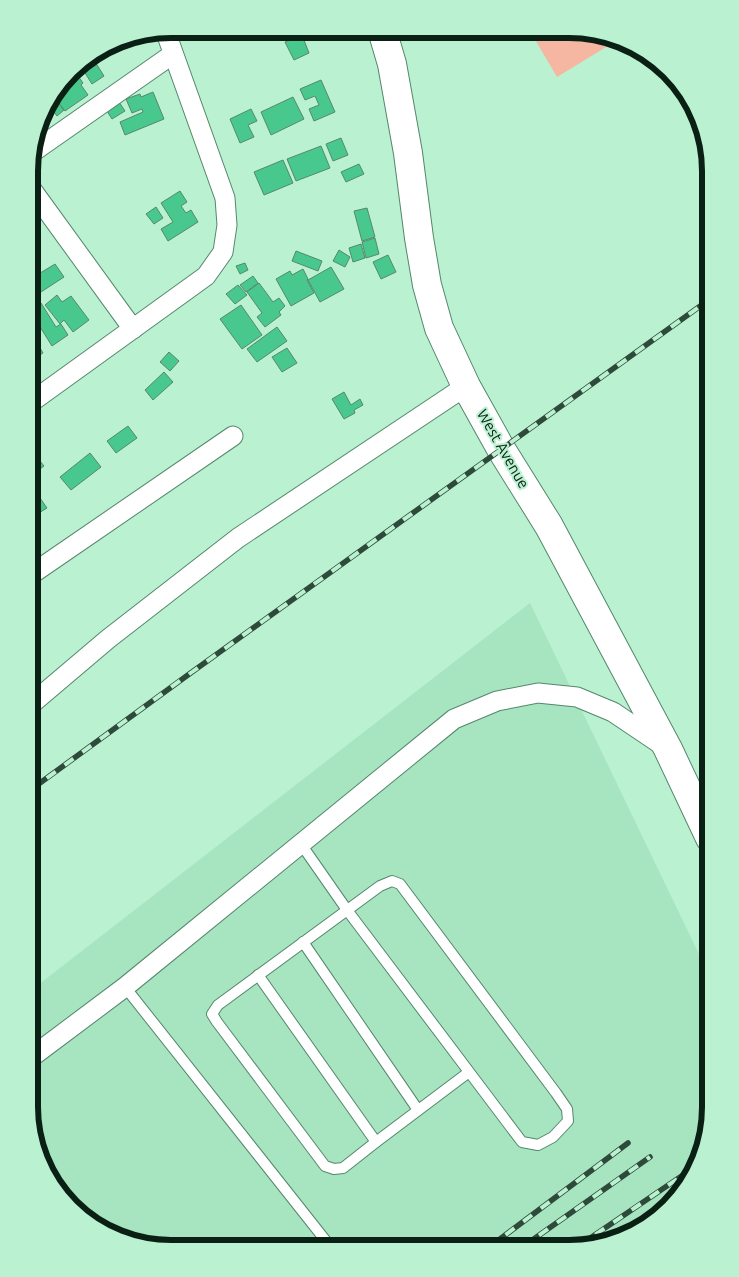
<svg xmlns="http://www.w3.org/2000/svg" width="739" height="1277" viewBox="0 0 739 1277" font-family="Ubuntu,sans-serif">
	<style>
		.built { fill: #a7e5c1 }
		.green { fill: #f5b7a2 }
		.building { fill: #48c88c; stroke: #56886d }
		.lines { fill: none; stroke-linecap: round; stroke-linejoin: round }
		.lane-casing { stroke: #54876b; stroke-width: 12 }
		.street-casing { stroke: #54876b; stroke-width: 21 }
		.primary-casing { stroke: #54876b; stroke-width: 30 }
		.lane { stroke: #fff; stroke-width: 10 }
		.street { stroke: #fff; stroke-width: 19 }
		.primary { stroke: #fff; stroke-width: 28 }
		.rail-casing { stroke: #2e4a3a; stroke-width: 5.5 }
		.rail { stroke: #baf1d1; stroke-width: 4; stroke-dasharray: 11; stroke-linecap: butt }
		.labels { text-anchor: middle; stroke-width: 4; stroke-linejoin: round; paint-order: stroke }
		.street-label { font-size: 15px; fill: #0b2015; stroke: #baf1d1 }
		.rim { fill: none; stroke: #0b2015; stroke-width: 6 }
	</style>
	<rect width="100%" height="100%" fill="#baf1d1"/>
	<polygon class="built" points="530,603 710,977 710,1116 681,1193 614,1241 569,1248 152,1247 84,1219 36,1152 29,1107 29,992"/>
	<polygon class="green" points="530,31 596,31 616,41 557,77"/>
	<g class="building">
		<polygon points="263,29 280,29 266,36"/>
		<polygon points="302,35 309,53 294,60 285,42"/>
		<polygon points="92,57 104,76 92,84 80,65"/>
		<polygon points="76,73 83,83 81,85 88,95 65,111 53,95 63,82"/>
		<polygon points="321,80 335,112 314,121 309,109 319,105 315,96 305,100 300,89"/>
		<polygon points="153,92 164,119 125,135 120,122 143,112 142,109 132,113 126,99 140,94 141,97"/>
		<polygon points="293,97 304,119 271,135 261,112"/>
		<polygon points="117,99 125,111 112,119 105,108"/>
		<polygon points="56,101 64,110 57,116 50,107"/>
		<polygon points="251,109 257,121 248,125 254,137 240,143 230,119"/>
		<polygon points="341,138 348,155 333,161 326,144"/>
		<polygon points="321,146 330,168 296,181 287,159"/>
		<polygon points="283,160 293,183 264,195 254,172"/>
		<polygon points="359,164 364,174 346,182 341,172"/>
		<polygon points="180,191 187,202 181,206 186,213 191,210 198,222 168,241 161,229 173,222 161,203"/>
		<polygon points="156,207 163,218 154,224 146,214"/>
		<polygon points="367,208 375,237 362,241 354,211"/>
		<polygon points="375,238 379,254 366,258 362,242"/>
		<polygon points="361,244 365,258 353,262 349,248"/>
		<polygon points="339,250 350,257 345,267 333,261"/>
		<polygon points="296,251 322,261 318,271 292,261"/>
		<polygon points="388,255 396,272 381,279 373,262"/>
		<polygon points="245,263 248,270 240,274 236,266"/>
		<polygon points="55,264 64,277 41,292 32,278"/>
		<polygon points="331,267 344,289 320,302 308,280"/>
		<polygon points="303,269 308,279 307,280 314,293 291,306 276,279 290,271 292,275"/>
		<polygon points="253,276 258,283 246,292 240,285"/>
		<polygon points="259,283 273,302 279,298 285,306 279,312 281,315 265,327 257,317 262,313 247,292"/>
		<polygon points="238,285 247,295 235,304 226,294"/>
		<polygon points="57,295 62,302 71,296 89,320 73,332 64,320 60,324 45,305"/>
		<polygon points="41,303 56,327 61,324 68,335 52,346 30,311 30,310"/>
		<polygon points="241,305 262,335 242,349 220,319"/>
		<polygon points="277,327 287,341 257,362 247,349"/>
		<polygon points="33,336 43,353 30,361 30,338"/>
		<polygon points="287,348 297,363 282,372 272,357"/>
		<polygon points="169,352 179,361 170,371 160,362"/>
		<polygon points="164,372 173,382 153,400 145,390"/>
		<polygon points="344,392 351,405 360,399 363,405 354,410 355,413 344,419 332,399"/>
		<polygon points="128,426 137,438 116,453 107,441"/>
		<polygon points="32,451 44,466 32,475 30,471 30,453"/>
		<polygon points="90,453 101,467 71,490 60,477"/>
		<polygon points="40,498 47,508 29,519 29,505"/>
	</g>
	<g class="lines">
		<defs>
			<g id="lane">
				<polyline points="301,844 347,910 522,1142 538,1145 553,1137 568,1121 567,1109 556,1093 400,884 392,881 380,886 218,1005 212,1014 217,1022 325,1166 334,1169 343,1168 376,1142 469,1072"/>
				<polyline points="303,942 418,1110"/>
				<polyline points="258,975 376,1142"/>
				<polyline points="125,987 326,1241"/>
			</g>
			<g id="street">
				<polyline points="30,154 173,54"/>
				<polyline points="30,187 133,329"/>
				<polyline points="30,403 206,276 223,252 227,225 225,198 165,30"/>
				<polyline points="29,576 233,436"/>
				<polyline points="29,706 108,639 238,538 466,386"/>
				<polyline points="29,1059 125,987 454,719 497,701 538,693 577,697 613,712 665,747"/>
			</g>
			<polyline id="primary" points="382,30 392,64 408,153 419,238 427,285 439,328 466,386 501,449 549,526 668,749 710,838"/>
		</defs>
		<use href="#lane" class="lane-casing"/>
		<use href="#street" class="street-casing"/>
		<use href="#primary" class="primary-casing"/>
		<use href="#lane" class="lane"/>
		<use href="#street" class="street"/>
		<use href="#primary" class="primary"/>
		<defs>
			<g id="rail">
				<polyline points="29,791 192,672 710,299"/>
				<polyline points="577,1247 689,1171"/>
				<polyline points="488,1248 628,1143"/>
				<polyline points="521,1248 650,1157"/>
			</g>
		</defs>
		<use href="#rail" class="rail-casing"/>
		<use href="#rail" class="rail"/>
	</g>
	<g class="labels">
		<g class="street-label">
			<text transform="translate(503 449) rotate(60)" y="5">West Avenue</text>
		</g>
	</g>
	<path d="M0 0H739V1277H0ZM171 38H569A133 133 0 0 1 702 171V1107A133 133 0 0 1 569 1240H171A133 133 0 0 1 38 1107V171A133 133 0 0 1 171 38Z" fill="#baf1d1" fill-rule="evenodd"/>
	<path class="rim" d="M171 38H569A133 133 0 0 1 702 171V1107A133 133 0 0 1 569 1240H171A133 133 0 0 1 38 1107V171A133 133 0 0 1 171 38Z"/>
</svg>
